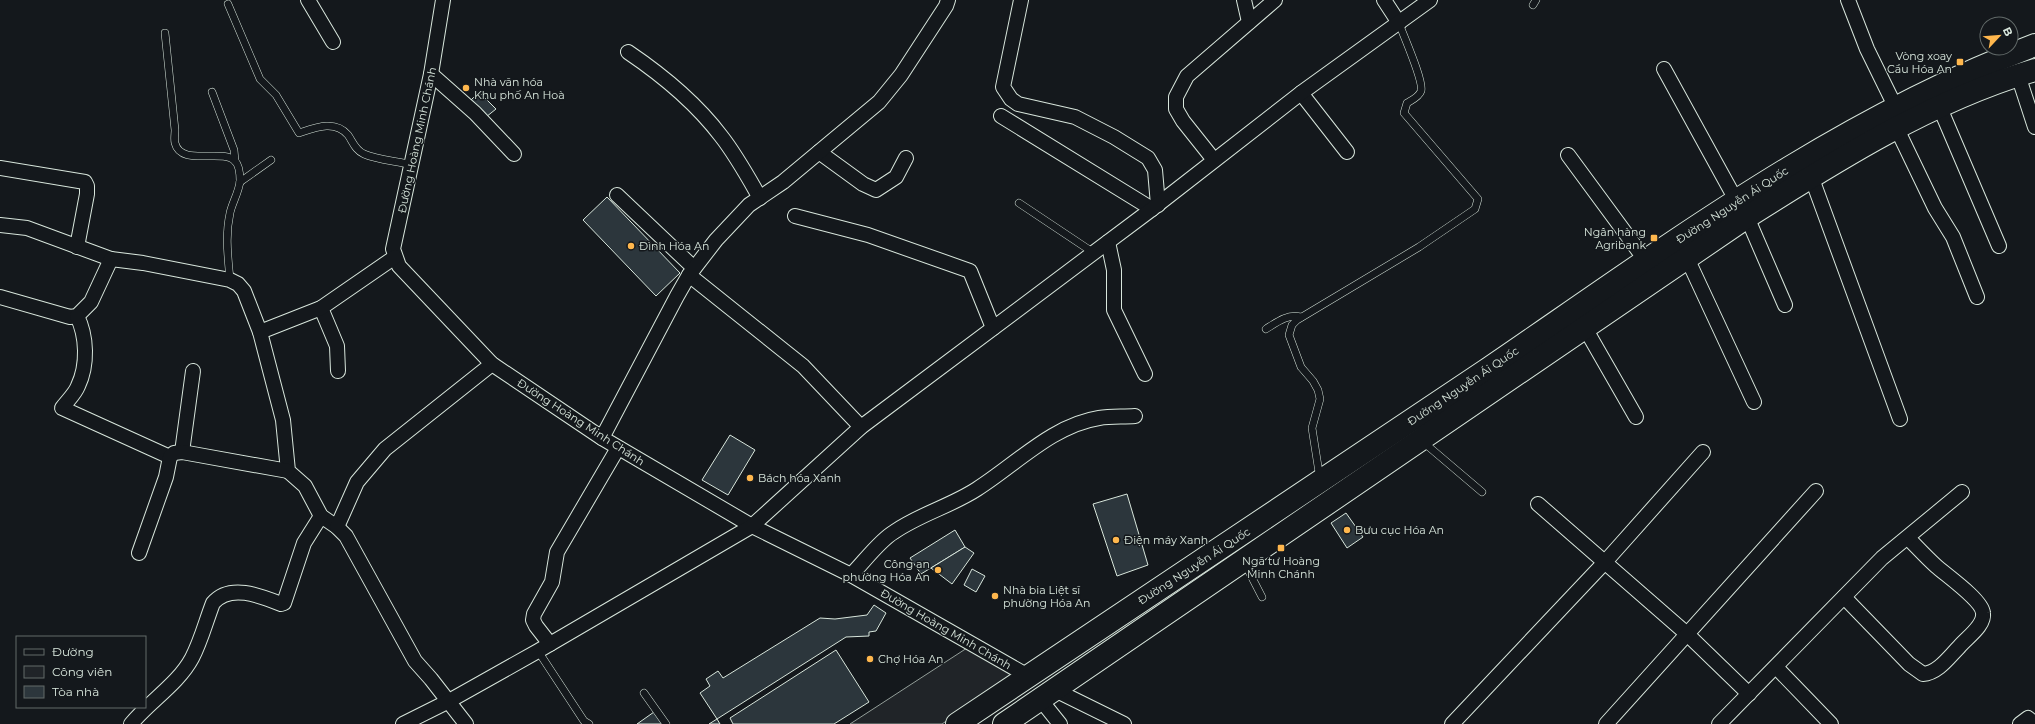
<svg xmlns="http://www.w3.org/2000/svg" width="2035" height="724" viewBox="0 0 2035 724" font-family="Montserrat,sans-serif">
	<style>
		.green { fill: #202428; stroke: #939e99 }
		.building { fill: #2c363c; stroke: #d8e6dc }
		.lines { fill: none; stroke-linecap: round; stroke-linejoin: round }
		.service-casing { stroke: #d8e6dc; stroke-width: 8 }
		.minor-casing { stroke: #d8e6dc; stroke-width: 16 }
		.primary-casing { stroke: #d8e6dc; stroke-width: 24 }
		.service { stroke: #14181c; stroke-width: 7 }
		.minor { stroke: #14181c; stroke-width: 14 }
		.primary { stroke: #14181c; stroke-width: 22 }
		.poi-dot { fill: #ffb74d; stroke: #14181c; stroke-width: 1.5 }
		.labels { text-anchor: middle; stroke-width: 3; stroke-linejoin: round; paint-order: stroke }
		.poi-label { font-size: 11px; fill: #d8e6dc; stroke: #14181c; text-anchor: start }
		.street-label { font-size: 11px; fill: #d8e6dc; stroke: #14181c }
	</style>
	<rect width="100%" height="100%" fill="#14181c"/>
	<polygon class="green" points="967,648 1015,675 942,724 850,724"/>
	<g class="building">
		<polygon points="479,92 496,109 486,117 470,101"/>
		<polygon points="607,197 680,273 656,296 583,220"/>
		<polygon points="730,435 755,450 728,495 702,480"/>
		<polygon points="1127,494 1148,565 1117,576 1093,504"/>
		<polygon points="1346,513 1363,537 1347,548 1331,523"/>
		<polygon points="955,530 965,547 921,574 910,558"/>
		<polygon points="965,547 974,553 952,584 931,568"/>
		<polygon points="972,569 985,576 976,592 964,585"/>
		<polygon points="874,605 886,613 876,631 869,632 869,636 846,637 717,719 700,693 710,686 706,679 718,671 723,678 820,618 835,619 867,615"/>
		<polygon points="836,650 869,702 834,724 733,724 730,718"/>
		<polygon points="654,712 663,724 637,724"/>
		<polygon points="717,719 720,724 709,724"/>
	</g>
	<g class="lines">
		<defs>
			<g id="service">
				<path d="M 228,4 L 260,79 L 276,95 L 299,133 C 314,128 335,119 348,135 C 353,142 355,150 364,154 C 378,160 397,161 412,165"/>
				<polyline points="1533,5 1536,0"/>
				<path d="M 165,33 L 175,130 C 175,134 174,139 175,143 C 181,167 222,148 235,161 C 239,165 240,175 240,181 C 239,192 232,203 230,213 C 225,236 228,257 230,280"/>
				<polyline points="212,92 234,150 235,161"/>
				<polyline points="240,182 271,160"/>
				<polyline points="1019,203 1094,253"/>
				<path d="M 1266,329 C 1277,322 1287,314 1301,317"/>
				<polyline points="1422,441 1482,492"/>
				<path d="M 1320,479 L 1312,428 L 1320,399 L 1318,390 L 1313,381 L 1301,367 L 1289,335 L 1292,325 L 1297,320 L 1419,247 L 1475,209 L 1478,199 L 1404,113 L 1407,103 C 1412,100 1419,97 1421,91 C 1424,81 1403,35 1399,23"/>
				<polyline points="1244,562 1262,597"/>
				<polyline points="538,651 584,721 589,724"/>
				<polyline points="644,693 666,724"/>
			</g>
			<g id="minor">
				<polyline points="308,0 333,42"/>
				<polyline points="443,0 431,74 393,249 399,266 492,364 602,438 752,526 851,575 1028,676"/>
				<polyline points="1021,0 1003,87 1011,99 1018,104 1075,117 1114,137 1148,158 1155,170 1158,205"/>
				<polyline points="1244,0 1249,22"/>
				<polyline points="1384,0 1399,23"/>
				<polyline points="1848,0 1867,49 1895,106"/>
				<path d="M 628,52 C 662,75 696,103 721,136 C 736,155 748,177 760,198"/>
				<polyline points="1664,69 1736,200"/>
				<polyline points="431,74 475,113 514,154"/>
				<polyline points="2018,75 2035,127"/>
				<polyline points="1301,93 1347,152"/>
				<polyline points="1940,108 1999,246"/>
				<polyline points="1001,116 1152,209"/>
				<polyline points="1897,129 1935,208 1953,237 1977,297"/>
				<polyline points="819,152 863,184 876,190 896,177 906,158"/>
				<polyline points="1568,155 1646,261"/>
				<polyline points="1214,160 1183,121 1176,109 1176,97 1187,76 1275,0"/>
				<polyline points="0,168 85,182 87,186 87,194 77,247"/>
				<polyline points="1811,176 1900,419"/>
				<polyline points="617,195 694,268"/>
				<polyline points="795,216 868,235 970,271 993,328"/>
				<polyline points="1747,217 1785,305"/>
				<polyline points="0,225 27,228 111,259"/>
				<polyline points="1108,242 1114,270 1114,310 1145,374"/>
				<polyline points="1687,258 1754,402"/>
				<polyline points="689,275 803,366 861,427"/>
				<polyline points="0,297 70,317 77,316 91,302 111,259 143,263 230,280 238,284 244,291 260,332 283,420 288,471 305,486 321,516 337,527 346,536 415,661 431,679 466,724"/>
				<polyline points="321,308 337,346 338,371"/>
				<path d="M 77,316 C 87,336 88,365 78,386 C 75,394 67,401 62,408 L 170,457"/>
				<polyline points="1585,328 1636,417"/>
				<polyline points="260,332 321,308 395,257"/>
				<polyline points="602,438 677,296 689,275 716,240 749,205 783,182 879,102 901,75 946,6 948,0"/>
				<polyline points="182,452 193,371"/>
				<polyline points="1538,504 1687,634 1749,694"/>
				<polyline points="337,527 357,482 385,449 492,364"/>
				<polyline points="139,553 166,477 170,457 174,453 182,452 288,471"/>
				<path d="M 851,575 C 864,562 879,541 894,532 C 920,514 951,506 977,489 C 1015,465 1053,425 1099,418 C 1111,416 1123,417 1135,416"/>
				<path d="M 1844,597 L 1909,664 L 1923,674 C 1938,673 1949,657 1959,647 C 1966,638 1985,626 1983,613 C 1982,600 1946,575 1936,566 C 1926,557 1917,547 1908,538"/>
				<polyline points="550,644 536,626 533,620 534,614 552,582 557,552 618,448"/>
				<polyline points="1776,667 1831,724"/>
				<polyline points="1053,689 1124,724"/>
				<polyline points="1040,699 1060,724"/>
				<path d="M 131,724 C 150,701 178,684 192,658 C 201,641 206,621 213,603 C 230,583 261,596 281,604 L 284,603 L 304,543 L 321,516"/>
				<polyline points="403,724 449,701 538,651 752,526 861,427 1152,209 1301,93 1430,0"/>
				<polyline points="1452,724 1605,562 1703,452"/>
				<polyline points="1606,724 1816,491"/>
				<polyline points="1719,724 1882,558 1962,492"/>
				<polyline points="2020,724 2028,718 2035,724"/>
			</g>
			<g id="primary">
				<path d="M 957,724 C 1132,605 1310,490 1485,371 C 1661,251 1834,121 2035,45"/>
				<path d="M 1004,724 L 1747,217 C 1837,160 1932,100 2035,70"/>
			</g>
		</defs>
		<use href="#service" class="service-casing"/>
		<use href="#minor" class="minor-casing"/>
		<use href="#primary" class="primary-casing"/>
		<use href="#service" class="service"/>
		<use href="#minor" class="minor"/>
		<use href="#primary" class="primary"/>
	</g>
	<g class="poi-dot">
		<rect x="1956" y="58" width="8" height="8" rx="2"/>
		<circle cx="466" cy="88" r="4"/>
		<rect x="1650" y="234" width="8" height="8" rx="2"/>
		<circle cx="631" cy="246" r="4"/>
		<circle cx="750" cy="478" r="4"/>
		<circle cx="1347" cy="530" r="4"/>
		<circle cx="1116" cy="540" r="4"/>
		<rect x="1277" y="544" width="8" height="8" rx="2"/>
		<circle cx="938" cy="570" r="4"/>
		<circle cx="995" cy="596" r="4"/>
		<circle cx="870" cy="659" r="4"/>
	</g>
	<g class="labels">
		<g class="poi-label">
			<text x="1952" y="60" text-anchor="end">Vòng xoay<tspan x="1952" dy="13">Cầu Hóa An</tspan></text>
			<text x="474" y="86">Nhà văn hóa<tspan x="474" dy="13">Khu phố An Hoà</tspan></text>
			<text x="1646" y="236" text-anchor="end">Ngân hàng<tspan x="1646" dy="13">Agribank</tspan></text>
			<text x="639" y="250">Đình Hóa An</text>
			<text x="758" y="482">Bách hóa Xanh</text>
			<text x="1355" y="534">Bưu cục Hóa An</text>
			<text x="1124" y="544">Điện máy Xanh</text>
			<text x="1281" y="565" text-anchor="middle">Ngã tư Hoàng<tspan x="1281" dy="13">Minh Chánh</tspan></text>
			<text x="930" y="568" text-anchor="end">Công an<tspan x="930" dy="13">phường Hóa An</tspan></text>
			<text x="1003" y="594">Nhà bia Liệt sĩ<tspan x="1003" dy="13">phường Hóa An</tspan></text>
			<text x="878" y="663">Chợ Hóa An</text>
		</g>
		<g class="street-label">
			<text transform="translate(417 140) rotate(-78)" y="4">Đường Hoàng Minh Chánh</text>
			<text transform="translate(1732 205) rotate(-33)" y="4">Đường Nguyễn Ái Quốc</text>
			<text transform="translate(1463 386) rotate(-34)" y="4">Đường Nguyễn Ái Quốc</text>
			<text transform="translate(581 422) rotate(33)" y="4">Đường Hoàng Minh Chánh</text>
			<text transform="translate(1194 566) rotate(-33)" y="4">Đường Nguyễn Ái Quốc</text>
			<text transform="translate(946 629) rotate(30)" y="4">Đường Hoàng Minh Chánh</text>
		</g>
	</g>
	<rect x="16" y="636" width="130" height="72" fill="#14181c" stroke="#626a69"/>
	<rect x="24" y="649" width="20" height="6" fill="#14181c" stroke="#626a69"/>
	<text x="52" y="656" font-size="12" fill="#d8e6dc">Đường</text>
	<rect x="24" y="666" width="20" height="12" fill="#202428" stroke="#626a69"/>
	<text x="52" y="676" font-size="12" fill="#d8e6dc">Công viên</text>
	<rect x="24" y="686" width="20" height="12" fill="#2c363c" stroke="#626a69"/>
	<text x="52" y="696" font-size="12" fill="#d8e6dc">Tòa nhà</text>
	<g transform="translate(1999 36) rotate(64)"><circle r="19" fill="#14181c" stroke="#626a69"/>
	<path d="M0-3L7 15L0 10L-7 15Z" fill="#ffb74d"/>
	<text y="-6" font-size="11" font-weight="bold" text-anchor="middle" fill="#d8e6dc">B</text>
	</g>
</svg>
